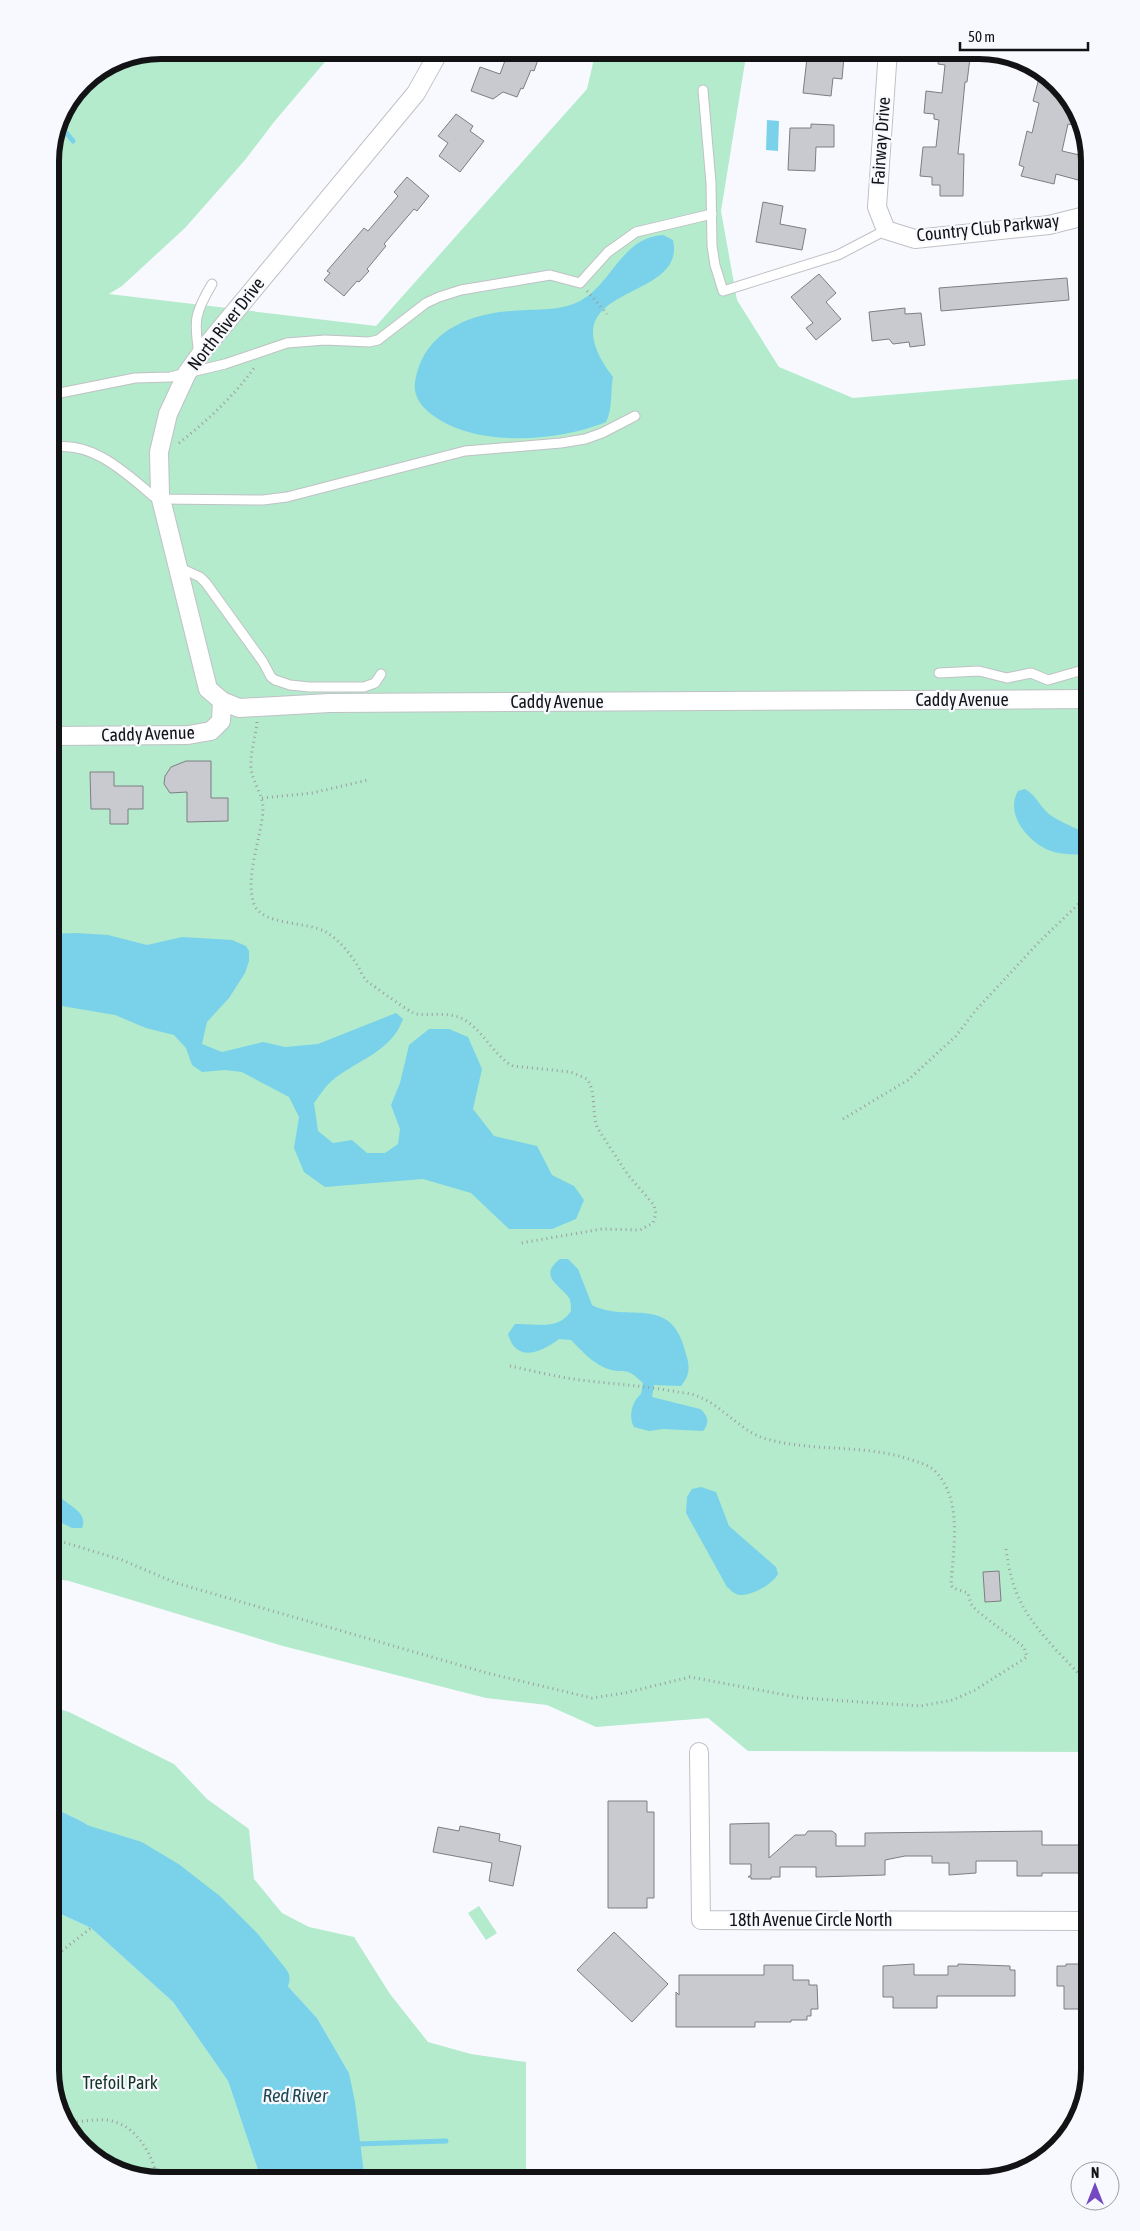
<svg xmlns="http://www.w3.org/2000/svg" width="1140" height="2231" viewBox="0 0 1140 2231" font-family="'Asap Condensed',sans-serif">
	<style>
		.green { fill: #b3ebcc }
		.water { fill: #79d2e9 }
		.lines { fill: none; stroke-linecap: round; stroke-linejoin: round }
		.stream { stroke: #79d2e9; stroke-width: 5 }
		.river { stroke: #79d2e9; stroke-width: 31 }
		.building { fill: #c9cacf; stroke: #7d7e82 }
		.lane-casing { stroke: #c0c1c6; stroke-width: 11 }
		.street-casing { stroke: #c0c1c6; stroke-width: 20 }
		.path { stroke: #9d9ea2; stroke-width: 3; stroke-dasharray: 1 4; stroke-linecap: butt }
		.lane { stroke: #fff; stroke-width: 9 }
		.street { stroke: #fff; stroke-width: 18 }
		.labels { text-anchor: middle; stroke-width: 4.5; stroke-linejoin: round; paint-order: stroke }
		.street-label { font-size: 18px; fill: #131315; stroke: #f8f9ff }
		.park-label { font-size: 18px; fill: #153626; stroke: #f8f9ff }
		.water-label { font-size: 19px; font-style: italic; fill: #1f4852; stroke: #f8f9ff }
		.rim { fill: none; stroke: #131315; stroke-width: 6 }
	</style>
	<rect width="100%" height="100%" fill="#f8f9ff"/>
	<g class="green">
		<path d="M 161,50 L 335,50 L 274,122 L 245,160 L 185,228 L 122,286 L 109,294 L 376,326 L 587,89 L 596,50 L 747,50 L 721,211 L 737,300 L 779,367 L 853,398 L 1090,378 L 1090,1752 L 748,1751 L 708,1718 L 596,1727 L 547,1705 L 486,1698 L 283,1646 L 69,1581 L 50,1578 L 50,154 C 53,142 54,127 60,117 C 70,98 99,66 119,58 C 132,53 148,53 161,50 Z"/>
		<polygon points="50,1706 69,1712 174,1764 207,1799 249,1829 254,1879 282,1913 309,1927 354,1937 390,1994 428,2042 471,2054 526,2062 526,2181 365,2181 349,2073 317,2018 261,1957 174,1883 83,1822 50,1806"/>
		<polygon points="479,1906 497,1933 486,1940 468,1913"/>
		<polygon points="50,1909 91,1928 173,2002 228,2081 260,2176 260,2181 154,2181 99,2162 58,2112 50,2070"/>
	</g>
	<g class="water">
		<polygon points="767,120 779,121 778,151 766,150"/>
		<path d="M 663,235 L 673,240 C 688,304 541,282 613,377 C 610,392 613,408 606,422 C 557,442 475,448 431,414 C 421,406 413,396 415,382 C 418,365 424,351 437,339 C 462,316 495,311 528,310 C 547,309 562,310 580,301 C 613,283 621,238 663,235 Z"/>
		<path d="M 1025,789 C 1037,795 1041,810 1053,817 C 1065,824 1078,829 1090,835 L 1090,854 C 1076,855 1061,855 1048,850 C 1026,840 1005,813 1018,791 Z"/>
		<path d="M 76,933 L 108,935 L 147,945 L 182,937 L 232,940 L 246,946 L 249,951 L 249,961 L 245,973 L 229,998 L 207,1022 L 202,1044 L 222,1052 L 263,1042 L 285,1047 L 318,1044 L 391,1015 L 396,1013 L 403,1019 C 392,1051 358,1060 334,1079 C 326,1085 320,1095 314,1103 L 318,1131 L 333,1143 L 352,1140 L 367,1153 L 385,1153 L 398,1144 L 400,1129 L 391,1105 L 400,1083 L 409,1045 L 429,1029 L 449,1029 L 468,1037 L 482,1069 L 473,1109 L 494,1136 L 537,1146 L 552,1175 L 574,1186 L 584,1200 L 576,1219 L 552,1229 L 509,1229 L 471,1193 L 423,1179 L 325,1187 L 304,1172 L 294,1148 L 299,1117 L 289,1097 L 242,1072 L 225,1070 L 202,1072 L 192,1065 L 186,1048 L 174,1035 L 146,1028 L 115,1015 L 50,1004 L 50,934 Z"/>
		<path d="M 560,1259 L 568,1259 L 578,1269 L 592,1305 C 627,1324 672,1292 686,1354 C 690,1367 690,1375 681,1386 L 654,1385 L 652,1397 L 700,1409 C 708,1415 710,1423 703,1431 L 663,1429 L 649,1431 L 634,1427 C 628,1417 632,1401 641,1394 L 643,1383 C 624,1365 628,1375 608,1369 C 593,1364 581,1350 571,1340 L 559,1339 C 541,1353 516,1363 508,1334 L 515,1324 C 537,1323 558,1331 571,1311 C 571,1307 571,1301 569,1298 C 561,1285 537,1277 560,1259 Z"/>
		<path d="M 50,1475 C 54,1481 54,1488 58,1494 C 66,1506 89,1511 82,1528 L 72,1528 L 50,1517 Z"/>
		<path d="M 701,1487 L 716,1492 L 729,1526 L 776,1567 L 778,1574 C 773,1584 748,1599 736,1594 C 733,1593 730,1589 727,1587 L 686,1513 L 687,1497 L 692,1489 Z"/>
		<polygon points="50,1806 83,1822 174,1883 261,1957 317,2018 349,2073 355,2102 365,2181 260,2181 260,2176 228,2081 173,2002 91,1928 50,1909"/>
	</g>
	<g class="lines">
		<g class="stream">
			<polyline points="58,123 73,141"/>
			<polyline points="357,2144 446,2141"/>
		</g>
		<polyline class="river" points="50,1830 135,1856 170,1877 210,1908 246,1944 274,1979"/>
	</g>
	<g class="building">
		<polygon points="509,50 521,50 539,57 534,71 531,70 523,89 521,88 517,97 503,92 493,99 471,91 480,67 500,74"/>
		<polygon points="940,50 971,50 967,82 965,82 958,154 964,154 963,196 940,196 940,185 932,185 932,177 920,176 923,147 936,147 939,120 934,119 934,114 924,113 926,91 942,93 945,65 938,64"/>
		<polygon points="823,55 844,57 842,79 833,78 831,96 803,93 807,58 823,60"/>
		<polygon points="1039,78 1053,81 1082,119 1083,127 1068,124 1062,151 1084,156 1078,180 1056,174 1054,184 1021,176 1024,167 1019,165 1027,131 1032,133 1039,103 1033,101"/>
		<polygon points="456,114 473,126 470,131 484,141 460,172 439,156 448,143 438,136"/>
		<polygon points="811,124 834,125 834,147 816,147 815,171 788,170 790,128 811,128"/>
		<polygon points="407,177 429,196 417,211 414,209 384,244 386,246 367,269 369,271 359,282 357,281 344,296 324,280 330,273 327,271 364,228 368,231 398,196 394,192"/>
		<polygon points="763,202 783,206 780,224 806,229 802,250 756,242"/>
		<polygon points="819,274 836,293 826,302 841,319 816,340 806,328 813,323 791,297"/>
		<polygon points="1067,278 1069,300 941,311 939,288"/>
		<polygon points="905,308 905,314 921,313 925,345 910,347 909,342 893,344 889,339 872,341 869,312"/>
		<polygon points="186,761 211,761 211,798 228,798 228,821 187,822 187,792 170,793 164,784 165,776 171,767"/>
		<polygon points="90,772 114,772 114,786 143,786 143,809 128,809 128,824 110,824 110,809 91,809"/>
		<polygon points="999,1571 1001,1601 985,1602 983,1572"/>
		<polygon points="608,1801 647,1801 647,1812 654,1812 654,1898 647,1898 647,1908 608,1908"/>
		<polygon points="769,1823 769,1858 795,1835 805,1835 808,1831 832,1831 836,1834 836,1846 865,1846 865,1833 1042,1831 1042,1845 1090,1845 1090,1873 1042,1873 1042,1876 1017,1876 1017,1861 976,1861 976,1873 949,1875 949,1863 932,1863 932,1856 905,1856 885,1860 885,1875 816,1877 816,1867 780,1867 780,1877 771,1877 771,1879 751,1879 751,1877 748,1877 751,1875 751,1864 730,1864 730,1824"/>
		<polygon points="460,1826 500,1834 499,1841 521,1846 513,1886 489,1881 492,1863 433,1852 438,1827 459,1831"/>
		<polygon points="614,1932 668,1984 632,2022 577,1970"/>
		<polygon points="914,1964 914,1975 948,1975 948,1966 958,1966 958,1964 1010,1966 1010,1970 1015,1970 1015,1996 937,1996 937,2008 893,2008 893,1997 883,1997 883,1966"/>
		<polygon points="1066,1964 1083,1964 1083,1979 1088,1979 1088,1983 1090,1983 1090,2009 1064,2009 1064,1986 1057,1986 1057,1966 1066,1966"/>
		<polygon points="764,1965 793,1965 793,1980 809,1980 809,1985 817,1985 818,2009 811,2009 811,2016 807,2016 807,2020 791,2020 791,2022 755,2022 755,2027 676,2027 676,1992 679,1995 679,1975 764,1975"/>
	</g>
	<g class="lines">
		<defs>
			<g id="lane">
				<polyline points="703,90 711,183 712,246 715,265 723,291 838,255 886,230"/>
				<path d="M 199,355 C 194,321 194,314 212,284"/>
				<polyline points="50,395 135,378 170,377 225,364 287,343 325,340 369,342 378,340 426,303 439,297 461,290 550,275 580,283 608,252 636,232 712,214"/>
				<path d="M 50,448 C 90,439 125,472 153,496 L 160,499 L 263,500 L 287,497 L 465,451 L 561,443 L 585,439 L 602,433 L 635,416"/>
				<polyline points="178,567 200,577 206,583 263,662 271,677 275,680 290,685 309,687 364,687 375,683 381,674"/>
				<polyline points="939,673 979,671 1007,678 1031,673 1048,680 1090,668"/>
			</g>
			<g id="street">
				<polyline points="440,50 416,93 208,344 187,373 168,414 159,452 160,495 208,689 222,701 239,708 329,703 1090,699"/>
				<polyline points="888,50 877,207 886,230 915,239 1049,225 1085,216 1090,213"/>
				<polyline points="50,736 188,735 211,731 221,721 222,701"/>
				<polyline points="699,1752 701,1920 1090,1921"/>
			</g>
		</defs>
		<use href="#lane" class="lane-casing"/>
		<use href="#street" class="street-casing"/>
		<g class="path">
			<polyline points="587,291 607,314"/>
			<path d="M 179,443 C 207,421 233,397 254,368"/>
			<polyline points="1090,548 1090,549"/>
			<path d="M 257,722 C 256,737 250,752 251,767 C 252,782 262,792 263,807 C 263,835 244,875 254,904 C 262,926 307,921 326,932 C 339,940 351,954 359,968 C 361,972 363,977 367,981 C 372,985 412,1014 416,1014 C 432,1016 450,1011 465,1020 C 484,1032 495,1057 513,1066 L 571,1072 L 587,1079 C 597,1093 591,1114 598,1129 L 628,1175 L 654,1205 L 656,1214 L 653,1223 L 640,1230 L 602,1229 L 521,1243"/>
			<polyline points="262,798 312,793 368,780"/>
			<polyline points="843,1119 908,1080 956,1036 976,1010 1039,942 1090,893"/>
			<path d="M 50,1538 L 122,1560 L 176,1583 L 487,1673 L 592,1698 L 625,1693 L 690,1677 L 802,1698 L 920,1706 L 953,1700 L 975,1690 L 1027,1657 L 1024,1647 L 977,1611 L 971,1604 L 968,1593 L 953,1588 L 951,1585 C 953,1549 963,1501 936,1472 C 929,1465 921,1463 912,1460 C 866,1444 817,1452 770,1440 C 742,1434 724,1406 697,1396 C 691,1393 684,1393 678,1392 C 646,1386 613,1384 580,1380 C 557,1377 533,1371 510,1366"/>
			<path d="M 1006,1549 C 1012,1596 1025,1615 1057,1651 C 1068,1663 1081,1674 1090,1689"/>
			<polyline points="50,1960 91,1928"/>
			<path d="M 67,2123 C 80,2122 93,2119 106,2120 C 136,2123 153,2155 158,2181"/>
		</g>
		<use href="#lane" class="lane"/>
		<use href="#street" class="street"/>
	</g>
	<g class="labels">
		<g class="street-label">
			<text transform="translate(881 141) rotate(-86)" y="6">Fairway Drive</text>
			<text transform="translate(988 228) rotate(-6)" y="6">Country Club Parkway</text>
			<text transform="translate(226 324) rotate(-52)" y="6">North River Drive</text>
			<text x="962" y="706">Caddy Avenue</text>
			<text x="557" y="708">Caddy Avenue</text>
			<text transform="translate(148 734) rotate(-2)" y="6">Caddy Avenue</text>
			<text x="811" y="1926">18th Avenue Circle North</text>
		</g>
		<g class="park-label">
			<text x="120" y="2089">Trefoil Park</text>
		</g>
		<g class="water-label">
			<text x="295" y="2102">Red River</text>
		</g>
	</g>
	<path d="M0 0H1140V2231H0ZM161 59H979A102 102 0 0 1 1081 161V2070A102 102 0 0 1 979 2172H161A102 102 0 0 1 59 2070V161A102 102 0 0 1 161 59Z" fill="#f8f9ff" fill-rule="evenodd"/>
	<path class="rim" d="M161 59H979A102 102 0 0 1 1081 161V2070A102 102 0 0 1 979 2172H161A102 102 0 0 1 59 2070V161A102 102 0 0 1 161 59Z"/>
	<g transform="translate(1095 2186)"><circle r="24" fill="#f8f9ff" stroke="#9c9da1"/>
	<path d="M0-4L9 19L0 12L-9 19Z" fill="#7548c0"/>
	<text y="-8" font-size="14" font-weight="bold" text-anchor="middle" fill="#131315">N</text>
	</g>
	<path d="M960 42v8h128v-8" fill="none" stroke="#131315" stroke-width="2.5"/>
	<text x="968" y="42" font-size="15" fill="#131315" stroke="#f8f9ff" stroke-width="4" paint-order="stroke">50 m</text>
</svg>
